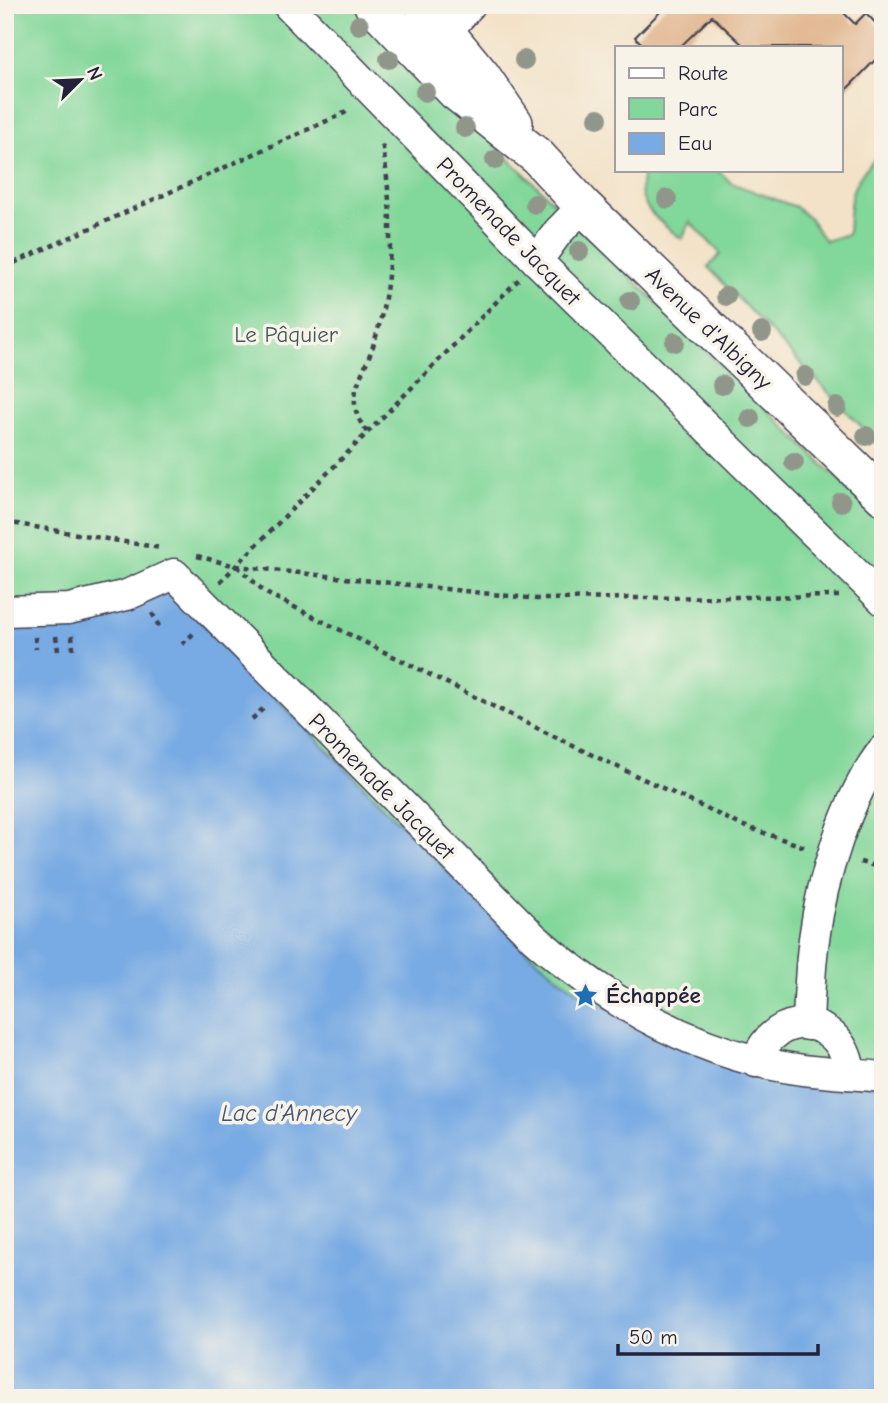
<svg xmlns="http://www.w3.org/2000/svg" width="888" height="1403" viewBox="0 0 888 1403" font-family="'Comic Neue',sans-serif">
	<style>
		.green { fill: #82d79a; stroke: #527c6a; stroke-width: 2 }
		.water { fill: #78aae3; stroke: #4d668f; stroke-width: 2 }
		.building { fill: #e2b892 }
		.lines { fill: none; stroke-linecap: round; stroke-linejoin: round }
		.minor-casing { stroke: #413f50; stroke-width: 33 }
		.major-casing { stroke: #413f50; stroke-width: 40 }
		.path { stroke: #413f50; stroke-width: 4.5; stroke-dasharray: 5 5; stroke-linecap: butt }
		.minor { stroke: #fff; stroke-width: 30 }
		.major { stroke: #fff; stroke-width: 37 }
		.tree { fill: #90968a }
		.labels { text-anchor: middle; stroke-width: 7; stroke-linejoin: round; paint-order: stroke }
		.street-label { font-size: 23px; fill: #22223b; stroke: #f7f3e8 }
		.park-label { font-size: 23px; fill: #3f5858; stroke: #f7f3e8 }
		.poi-label { font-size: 23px; font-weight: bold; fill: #22223b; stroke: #f7f3e8; text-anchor: start }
		.water-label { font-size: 24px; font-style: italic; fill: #405276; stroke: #f7f3e8 }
	</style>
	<rect width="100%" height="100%" fill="#f7f3e8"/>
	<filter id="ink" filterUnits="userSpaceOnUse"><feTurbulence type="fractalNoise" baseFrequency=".0143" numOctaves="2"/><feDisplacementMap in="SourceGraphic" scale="14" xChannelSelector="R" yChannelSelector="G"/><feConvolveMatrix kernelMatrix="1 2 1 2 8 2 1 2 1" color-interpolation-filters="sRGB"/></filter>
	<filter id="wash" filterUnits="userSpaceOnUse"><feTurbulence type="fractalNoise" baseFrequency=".00686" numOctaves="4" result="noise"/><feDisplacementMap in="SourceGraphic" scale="28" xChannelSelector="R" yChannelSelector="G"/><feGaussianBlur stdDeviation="1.57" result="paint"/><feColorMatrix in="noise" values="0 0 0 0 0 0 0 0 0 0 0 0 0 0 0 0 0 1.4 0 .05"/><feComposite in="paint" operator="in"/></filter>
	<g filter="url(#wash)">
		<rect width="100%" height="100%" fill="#f3e2c8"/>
		<g class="green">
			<polygon points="5,5 354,5 428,80 883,523 883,1089 596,1004 559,978 525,950 170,591 132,609 70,622 5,623"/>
			<path d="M 883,150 L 883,449 L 708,267 L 721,254 L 690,222 L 682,239 C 658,221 630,202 645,170 L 718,170 L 731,183 L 796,207 L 810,219 L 825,241 L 848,234 C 851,186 850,185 883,150 Z"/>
		</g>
		<polygon class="water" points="170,591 525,950 559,978 596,1004 883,1089 883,1398 5,1398 5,623 70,622 132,609"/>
		<g id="blocks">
			<polygon class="building" points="667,5 836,5 855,24 866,13 883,31 883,52 841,95 841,47 745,47 712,16 680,47 645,47 635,37"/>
		</g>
	</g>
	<g filter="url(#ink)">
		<use href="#blocks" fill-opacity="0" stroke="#413f50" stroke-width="2"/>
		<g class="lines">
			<defs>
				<g id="minor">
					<polyline points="288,5 537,261 883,600"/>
					<path d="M 426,36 C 444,40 458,17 470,5"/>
					<polyline points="537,261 558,232 583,206"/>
					<path d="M 5,611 L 69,609 L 127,595 L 174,574 L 534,938 C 599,995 672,1039 756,1061 C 797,1072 840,1073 883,1077"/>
					<path d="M 808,1025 C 809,996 810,967 814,939 C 822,878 846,799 883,750"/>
					<path d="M 756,1062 C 775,1005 845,1015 850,1074"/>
				</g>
				<g id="major">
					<polyline points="373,5 455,91 538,157 583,206 883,496"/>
					<polyline points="423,5 481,75 514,123"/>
				</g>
			</defs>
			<use href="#minor" class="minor-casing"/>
			<use href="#major" class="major-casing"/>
			<g class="path">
				<polyline points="5,267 351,110"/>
				<path d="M 367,432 C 341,398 363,378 374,343 C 395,278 393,209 382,142"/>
				<polyline points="5,522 161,548"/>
				<polyline points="197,556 236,566 537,599 840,596"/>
				<polyline points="237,566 266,593 569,744 741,825 808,848"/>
				<polyline points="220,582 519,279"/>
				<polyline points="152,613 160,628"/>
				<polyline points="72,635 73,649"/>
				<polyline points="56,636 58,651"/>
				<polyline points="35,637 36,649"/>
				<polyline points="182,644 194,633"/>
				<polyline points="252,719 266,706"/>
				<polyline points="860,862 883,868"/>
			</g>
			<use href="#minor" class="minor"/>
			<use href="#major" class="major"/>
		</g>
		<g class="tree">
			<circle cx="359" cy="25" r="10"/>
			<circle cx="389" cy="59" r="10"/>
			<circle cx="524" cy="60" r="10"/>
			<circle cx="425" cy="92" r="10"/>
			<circle cx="598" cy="118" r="10"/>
			<circle cx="465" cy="128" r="10"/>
			<circle cx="495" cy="160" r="10"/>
			<circle cx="667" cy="199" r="10"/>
			<circle cx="535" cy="204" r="10"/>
			<circle cx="579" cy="251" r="10"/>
			<circle cx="726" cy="296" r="10"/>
			<circle cx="630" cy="301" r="10"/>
			<circle cx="762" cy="332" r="10"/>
			<circle cx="675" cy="342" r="10"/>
			<circle cx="805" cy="376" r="10"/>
			<circle cx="722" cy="385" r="10"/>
			<circle cx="837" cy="407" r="10"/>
			<circle cx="750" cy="418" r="10"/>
			<circle cx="866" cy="436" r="10"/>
			<circle cx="794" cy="462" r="10"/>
			<circle cx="841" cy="502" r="10"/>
		</g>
	</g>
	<defs>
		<symbol id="sight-bare" viewBox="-9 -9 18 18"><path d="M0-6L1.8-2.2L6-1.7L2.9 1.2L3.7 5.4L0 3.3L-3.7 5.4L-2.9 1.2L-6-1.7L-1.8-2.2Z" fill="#1f6fb2" stroke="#f7f3e8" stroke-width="2.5" paint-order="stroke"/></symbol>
	</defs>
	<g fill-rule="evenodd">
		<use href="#sight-bare" x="568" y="978" width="35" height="35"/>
	</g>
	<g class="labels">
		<g class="street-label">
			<text transform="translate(509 231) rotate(46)" y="8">Promenade Jacquet</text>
			<text transform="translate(709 328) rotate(44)" y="8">Avenue d'Albigny</text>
			<text transform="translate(382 786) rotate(45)" y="8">Promenade Jacquet</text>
		</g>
		<g class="park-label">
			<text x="286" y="342">Le Pâquier</text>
		</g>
		<g class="poi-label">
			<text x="606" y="1003">Échappée</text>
		</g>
		<g class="water-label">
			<text x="289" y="1121">Lac d'Annecy</text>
		</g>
	</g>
	<rect width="888" height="1403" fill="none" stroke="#f7f3e8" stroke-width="28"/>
	<rect x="615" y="46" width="228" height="126" fill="#f7f3e8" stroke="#a29fa3" stroke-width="2"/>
	<rect x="629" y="68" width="35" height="10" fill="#ffffff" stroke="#a29fa3" stroke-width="2"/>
	<text x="678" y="80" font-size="21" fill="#22223b">Route</text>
	<rect x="629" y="98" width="35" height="21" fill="#82d79a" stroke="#a29fa3" stroke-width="2"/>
	<text x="678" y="116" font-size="21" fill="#22223b">Parc</text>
	<rect x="629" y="133" width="35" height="21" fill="#78aae3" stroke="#a29fa3" stroke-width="2"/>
	<text x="678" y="150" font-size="21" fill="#22223b">Eau</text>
	<g transform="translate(80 80) rotate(66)" stroke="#f7f3e8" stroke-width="5" paint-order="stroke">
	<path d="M0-5L12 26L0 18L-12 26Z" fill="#22223b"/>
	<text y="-10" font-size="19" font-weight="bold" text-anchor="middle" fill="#22223b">N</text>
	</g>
	<path d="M618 1344v10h200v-10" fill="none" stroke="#22223b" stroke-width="3.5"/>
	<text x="629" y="1344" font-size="21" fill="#22223b" stroke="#f7f3e8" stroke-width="5" paint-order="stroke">50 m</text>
</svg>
